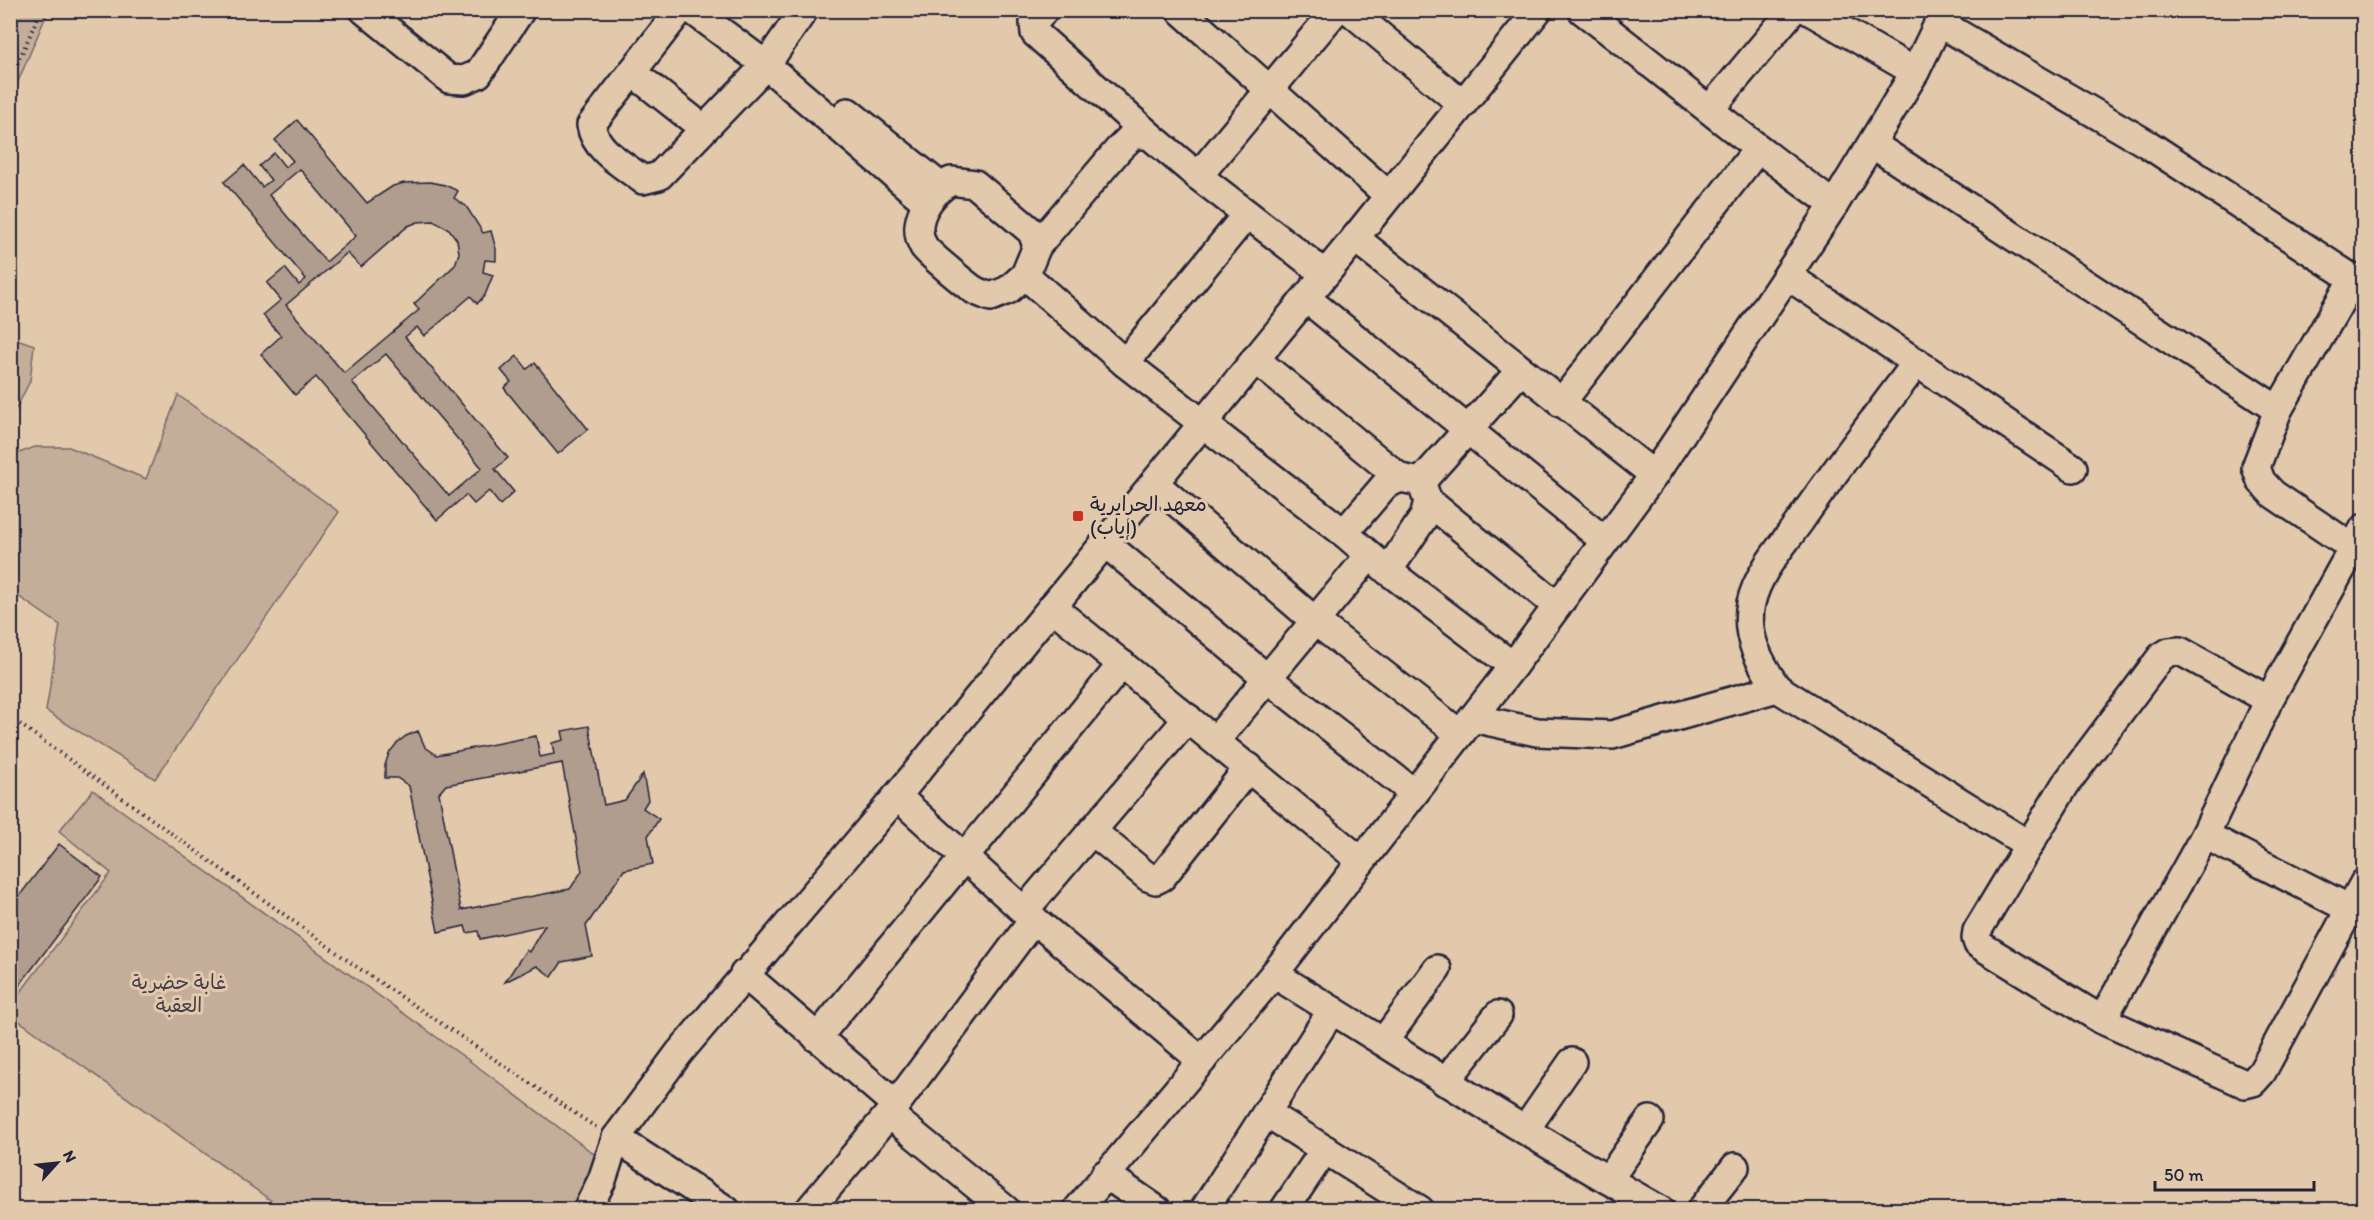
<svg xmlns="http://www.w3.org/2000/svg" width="2374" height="1220" viewBox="0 0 2374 1220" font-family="Itim,'Playpen Sans Arabic',sans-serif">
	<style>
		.green { fill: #c4ae99; stroke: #73686a; stroke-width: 1.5 }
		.building { fill: #b09d8e; stroke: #22223b; stroke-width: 1.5; fill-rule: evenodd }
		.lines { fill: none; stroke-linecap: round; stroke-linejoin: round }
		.minor-casing { stroke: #22223b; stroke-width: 32 }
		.path { stroke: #22223b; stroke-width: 4; stroke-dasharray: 1.5 4.5; stroke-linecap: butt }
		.minor { stroke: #e3c9ab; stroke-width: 27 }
		.poi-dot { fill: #c8321e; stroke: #e3c9ab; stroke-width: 2 }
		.labels { text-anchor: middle; stroke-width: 6; stroke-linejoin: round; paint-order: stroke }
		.poi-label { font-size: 20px; fill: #22223b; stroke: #e3c9ab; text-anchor: start }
		.park-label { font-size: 20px; fill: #423e4e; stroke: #e3c9ab }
	</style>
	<rect width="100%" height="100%" fill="#e3c9ab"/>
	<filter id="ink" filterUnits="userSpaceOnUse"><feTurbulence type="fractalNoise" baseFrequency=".0167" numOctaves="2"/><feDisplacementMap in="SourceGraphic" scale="12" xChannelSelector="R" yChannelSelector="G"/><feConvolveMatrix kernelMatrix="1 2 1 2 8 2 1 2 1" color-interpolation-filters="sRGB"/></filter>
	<g filter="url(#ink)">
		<g class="green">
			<polygon points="11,10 48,11 11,98 10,11"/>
			<polygon points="11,337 34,345 30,381 11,419"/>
			<polygon points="178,395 339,512 155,779 46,711 60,625 11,591 11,456 35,447 69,447 146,479"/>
			<polygon points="93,790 485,1072 598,1157 571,1209 283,1209 11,1015 10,1006 111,873 59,831"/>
		</g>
		<g class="building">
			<path d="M 297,120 L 367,203 L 393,186 L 404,183 L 430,182 L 445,185 L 458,191 L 454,198 L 466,206 L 483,233 L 491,231 L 496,249 L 496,261 L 485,260 L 483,272 L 493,275 L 485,295 L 477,304 L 471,296 L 424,336 L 417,327 L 405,337 L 508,458 L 495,469 L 514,492 L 500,505 L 489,491 L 474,504 L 466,495 L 437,520 L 316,377 L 295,395 L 261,354 L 281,336 L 263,315 L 281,300 L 267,283 L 285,268 L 299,285 L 306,279 L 224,182 L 244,165 L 262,187 L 271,180 L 259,166 L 274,153 L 285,167 L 293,161 L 275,140 ZM 300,169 L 356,236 L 326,262 L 269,195 ZM 433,221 L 449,229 L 457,240 L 459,253 L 455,265 L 414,304 L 419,310 L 344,373 L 286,305 L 347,253 L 361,267 L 408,226 L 418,222 ZM 386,354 L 482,468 L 449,496 L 352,382 Z"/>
			<polygon points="517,356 527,369 535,363 588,429 558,454 504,388 511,382 501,370"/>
			<path d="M 589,726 L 604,805 L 625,800 L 643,774 L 648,800 L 643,808 L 659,819 L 648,836 L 653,864 L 624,870 L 586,926 L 592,956 L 562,962 L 552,977 L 537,966 L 505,982 L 526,950 L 529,952 L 545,925 L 480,939 L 478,931 L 467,933 L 465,926 L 438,932 L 409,786 L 397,778 L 385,778 L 385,765 L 389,753 L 397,743 L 406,736 L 418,731 L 425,747 L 437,755 L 536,736 L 540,757 L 554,754 L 552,743 L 564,740 L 562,731 ZM 562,763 L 582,871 L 570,889 L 461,910 L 439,793 L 446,785 Z"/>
			<polygon points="59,844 102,877 15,991 10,988 10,908"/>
		</g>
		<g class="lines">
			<defs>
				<g id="minor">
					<polyline points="364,10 449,79 464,80 478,74 521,10"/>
					<path d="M 680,10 L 591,125 C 595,151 624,165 643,180 L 659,176 L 766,65 L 804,10"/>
					<polyline points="692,10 766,65 926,202"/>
					<polyline points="1044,10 1034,23 1035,33 1149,135"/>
					<polyline points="1180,10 1388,195"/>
					<polyline points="1349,10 1462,104"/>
					<path d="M 1582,10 C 1667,75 1748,143 1834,205"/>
					<polyline points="1808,10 1915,72"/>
					<polyline points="1938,22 2149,145 2364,286"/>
					<polyline points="632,72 703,128"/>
					<polyline points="1710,109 1793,10"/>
					<polyline points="848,112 941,187"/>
					<polyline points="1872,144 2278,410"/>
					<polyline points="1198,176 1336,10"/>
					<path d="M 951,181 L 975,184 L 1032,232 L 1037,246 L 1025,275 L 1008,290 L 991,297 C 986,295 979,293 974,290 C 966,285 929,254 924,247 C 909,222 930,193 951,181 Z"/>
					<polyline points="1355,238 1654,475"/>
					<polyline points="1037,246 1118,150 1133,135 1149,135 1198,176 1325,274"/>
					<polyline points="1025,275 1125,363 1344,533 1388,571 1513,666"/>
					<polyline points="1788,276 2073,468"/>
					<polyline points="2353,279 2278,410 2256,467 2261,481 2273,494 2353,548"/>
					<polyline points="1306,298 1605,541"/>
					<polyline points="1255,359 1400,478"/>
					<path d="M 1917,362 C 1878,415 1837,467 1800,521 C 1782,546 1758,572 1751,603 C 1744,636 1760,663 1777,688 L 2029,845"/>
					<polyline points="1125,363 1247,214"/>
					<polyline points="1561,403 1757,150"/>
					<polyline points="1421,482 1520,371"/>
					<polyline points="1154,483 1315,621 1460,734"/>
					<polyline points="1428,501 1557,606"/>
					<polyline points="1344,533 1385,485 1400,478 1421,482 1428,501 1424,517 1388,571"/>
					<polyline points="1105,543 1267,678 1414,793"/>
					<polyline points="1052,607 1361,861"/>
					<polyline points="2269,700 2180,651 2169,652 2161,657 2065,785 1977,931 1976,938 1978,944 2102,1020 2245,1084 2253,1082 2262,1072 2364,883"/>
					<polyline points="1473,718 1537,732 1612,735 1777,688"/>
					<polyline points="1216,740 1369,556"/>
					<polyline points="897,796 1024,911 1202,1061"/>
					<polyline points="1092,831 1148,877 1156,880 1162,877 1249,767"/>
					<polyline points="2205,835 2350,909"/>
					<polyline points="1024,911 1188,718"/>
					<polyline points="744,974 895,1104"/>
					<path d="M 1274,974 C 1402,1053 1528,1135 1660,1210"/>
					<polyline points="2102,1020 2205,835 2269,700 2364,528"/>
					<polyline points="817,1038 1122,664"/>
					<polyline points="1384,1041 1437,969"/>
					<polyline points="1445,1082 1498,1015"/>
					<polyline points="1267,1113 1420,1210"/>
					<polyline points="889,1114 1006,1210"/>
					<polyline points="1525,1130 1572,1062"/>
					<polyline points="616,1138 726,1210"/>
					<polyline points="1105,1174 1157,1210"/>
					<polyline points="1608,1180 1650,1120"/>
					<polyline points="587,1210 602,1180 616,1138 679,1053 897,796 1355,238 1538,10"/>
					<polyline points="809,1210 889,1114 1034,919"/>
					<polyline points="1077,1210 1274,974 1513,666 1654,475 1834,205 1915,72 1945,10"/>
					<polyline points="1204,1210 1332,1010"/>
					<polyline points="1284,1210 1325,1149"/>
					<polyline points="1701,1210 1735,1167"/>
				</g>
			</defs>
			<use href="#minor" class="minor-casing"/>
			<g class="path">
				<polyline points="10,80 41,10"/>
				<polyline points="10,717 354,965 597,1128"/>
			</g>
			<use href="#minor" class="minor"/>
		</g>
	</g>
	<rect class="poi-dot" x="1072" y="510" width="12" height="12" rx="3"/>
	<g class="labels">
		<g class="poi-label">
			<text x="1090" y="511">معهد الحرايرية<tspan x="1090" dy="23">(إياب)</tspan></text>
		</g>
		<g class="park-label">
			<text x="179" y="989">غابة حضرية<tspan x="179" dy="23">العقبة</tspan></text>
		</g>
	</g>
	<rect width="2374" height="1220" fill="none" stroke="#e3c9ab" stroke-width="36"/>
	<rect x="18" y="18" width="2338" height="1184" fill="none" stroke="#22223b" stroke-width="2" filter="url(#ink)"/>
	<g transform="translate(57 1163) rotate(63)" stroke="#e3c9ab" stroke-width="4.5" paint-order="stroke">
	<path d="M0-4.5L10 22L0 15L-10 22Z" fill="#22223b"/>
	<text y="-9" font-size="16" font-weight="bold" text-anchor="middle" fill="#22223b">N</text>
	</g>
	<path d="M2155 1181v9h159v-9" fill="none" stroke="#22223b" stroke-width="3"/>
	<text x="2164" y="1181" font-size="18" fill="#22223b" stroke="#e3c9ab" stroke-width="4.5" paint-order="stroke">50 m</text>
</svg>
